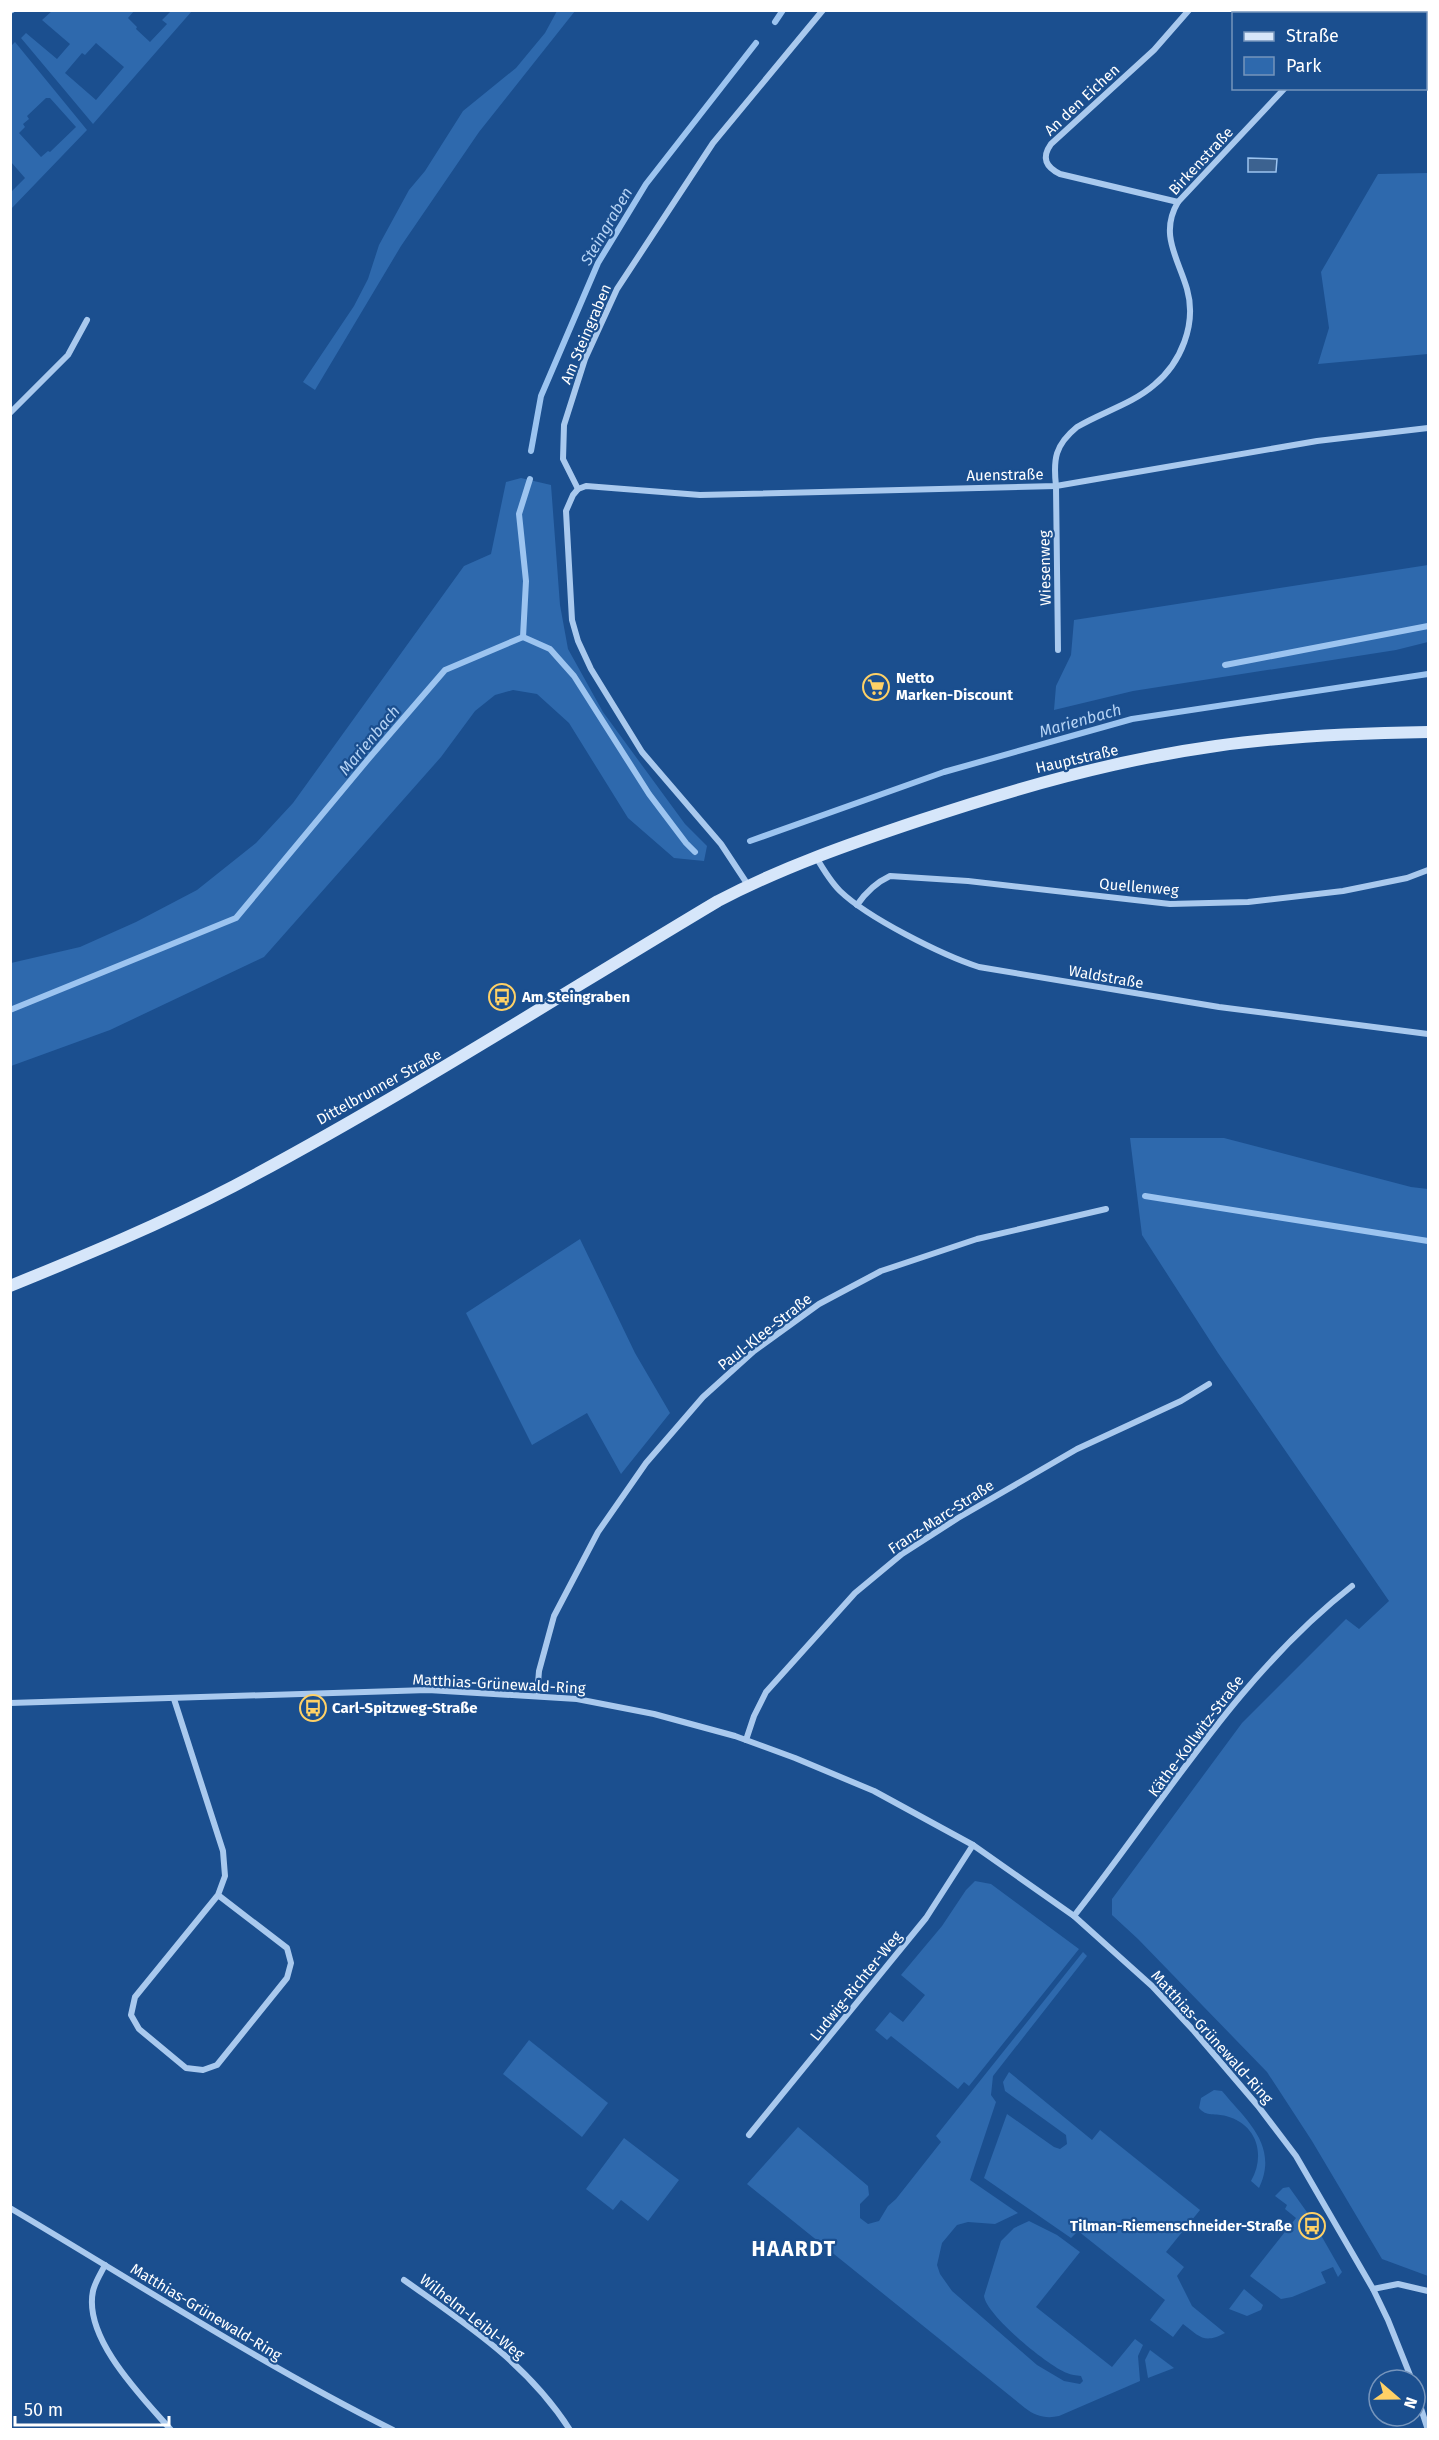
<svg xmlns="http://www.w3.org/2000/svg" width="1439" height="2440" viewBox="0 0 1439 2440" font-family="'Fira Sans',sans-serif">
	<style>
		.green { fill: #2e69ad; fill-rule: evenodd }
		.water { fill: #3c6290; stroke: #9cc4f0; stroke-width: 1.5 }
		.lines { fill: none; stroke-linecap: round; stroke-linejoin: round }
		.stream { stroke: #9cc4f0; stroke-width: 6 }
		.street { stroke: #a9c9ee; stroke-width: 6 }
		.secondary { stroke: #d6e6fa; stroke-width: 12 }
		.labels { text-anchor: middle; stroke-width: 4.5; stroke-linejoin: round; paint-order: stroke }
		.street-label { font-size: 15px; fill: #fff; stroke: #1b4f8f }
		.poi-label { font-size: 15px; font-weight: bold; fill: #fff; stroke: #1b4f8f; text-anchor: start }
		.water-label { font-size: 16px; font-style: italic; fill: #b5d3f5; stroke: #1b4f8f }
		.district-label { font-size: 21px; font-weight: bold; letter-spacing: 1.5px; fill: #fff; stroke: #1b4f8f }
	</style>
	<rect width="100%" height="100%" fill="#1b4f8f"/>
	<g class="green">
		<path d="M 52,11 L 134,11 L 128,18 L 137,27 L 136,29 L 150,42 L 167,24 L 162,20 L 171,11 L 192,11 L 93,124 L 21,38 L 26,33 L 57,59 L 70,44 L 42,20 ZM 96,43 L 124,67 L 96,100 L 65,73 L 82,53 L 85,55 Z"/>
		<polygon points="557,11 575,11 479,132 401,246 315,390 303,382 354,306 368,279 379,245 409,190 425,171 463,111 516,68 545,33"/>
		<path d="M 15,42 L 87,130 L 11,209 L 11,192 L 25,178 L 11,162 L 10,47 ZM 46,98 L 50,98 L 76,127 L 50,152 L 48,151 L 41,157 L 19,133 L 25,127 L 23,124 L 29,119 L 27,116 Z"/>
		<polygon points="1428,173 1428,354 1318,364 1329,328 1321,272 1378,174"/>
		<polygon points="521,478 551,485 560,605 568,649 603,712 685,824 707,846 704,861 674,858 628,818 569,723 537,694 513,690 495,695 475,711 441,757 264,957 110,1030 11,1066 11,963 80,947 136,922 197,890 256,843 293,803 464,566 491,554 506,482"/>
		<polygon points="1428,565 1428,642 1396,650 1133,691 1054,710 1056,686 1071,655 1074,620"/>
		<polygon points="1130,1138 1224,1138 1411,1187 1428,1189 1428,2276 1382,2259 1312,2141 1267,2072 1138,1939 1112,1915 1112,1899 1242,1723 1346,1619 1359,1629 1389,1601 1218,1353 1142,1235"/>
		<polygon points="580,1239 635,1353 670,1413 621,1474 587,1413 532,1445 466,1313"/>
		<polygon points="975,1881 991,1884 1079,1949 969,2086 964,2082 958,2089 891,2036 887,2040 875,2030 890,2012 903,2022 925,1995 901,1975 942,1926 966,1890"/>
		<path d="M 1083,1952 L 1087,1956 L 993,2076 L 991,2095 L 996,2102 L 970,2180 L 1018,2213 L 995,2224 L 968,2222 L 957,2225 L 942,2243 L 937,2265 L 940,2274 L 952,2291 L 1037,2365 L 1064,2381 L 1080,2384 L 1083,2381 L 1081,2376 C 1076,2375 1071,2375 1067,2373 C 1048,2366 986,2315 984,2296 L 1001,2241 L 1014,2228 L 1029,2221 L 1057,2235 L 1080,2252 L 1036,2307 L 1112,2367 L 1135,2339 L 1143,2345 L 1138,2356 L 1140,2381 L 1059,2416 C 1046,2419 1035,2416 1025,2408 L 747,2184 L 798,2127 L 868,2186 L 869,2195 L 860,2204 L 860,2218 L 868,2224 L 879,2221 L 888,2206 L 896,2199 L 941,2142 L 936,2136 Z"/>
		<polygon points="529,2040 608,2103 582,2137 503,2074"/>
		<path d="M 1009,2072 L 1092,2140 L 1100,2130 L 1200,2210 L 1166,2252 L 1184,2267 L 1177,2276 L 1192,2306 L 1225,2333 C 1204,2344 1200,2337 1183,2324 L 1173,2337 L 1150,2320 L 1165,2300 L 1078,2231 L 1071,2238 L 984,2178 L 1007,2114 L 1054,2147 L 1060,2149 L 1067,2144 L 1066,2135 L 1005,2091 L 1003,2082 Z"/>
		<path d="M 1214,2090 L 1222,2091 C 1247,2121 1279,2146 1259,2188 L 1251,2181 C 1266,2155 1257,2124 1226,2116 C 1216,2113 1206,2117 1199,2108 L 1201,2098 Z"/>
		<polygon points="624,2138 679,2180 648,2221 621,2200 613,2210 586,2189"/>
		<polygon points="1289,2187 1309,2215 1302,2219 1312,2234 1318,2230 1342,2272 1338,2277 1333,2267 1321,2272 1326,2283 1292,2297 1281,2299 1250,2276 1296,2218 1285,2209 1287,2205 1275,2196 1283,2188"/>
		<polygon points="1244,2289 1263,2305 1261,2310 1247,2316 1229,2309"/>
		<polygon points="1150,2350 1174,2368 1148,2378 1145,2360"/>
	</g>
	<polygon class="water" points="1248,158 1277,159 1276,172 1248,172"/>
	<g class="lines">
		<g class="stream">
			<polyline points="775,22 783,10"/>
			<polyline points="531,451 541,396 598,263 646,184 756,43"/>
			<polyline points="523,637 526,581 519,514 530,479"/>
			<polyline points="1225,665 1428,626"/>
			<polyline points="750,841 944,772 1132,719 1428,674"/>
			<polyline points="10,1010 236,918 370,757 445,670 523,637 550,649 574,676 649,794 686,843 695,852"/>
			<polyline points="1145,1196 1428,1241"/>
		</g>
		<g class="street">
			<polyline points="10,11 12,10"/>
			<polyline points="1353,14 1356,10"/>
			<polyline points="1426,45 1428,46"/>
			<path d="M 1178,202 L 1060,174 C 1046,167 1041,158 1051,144 L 1154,50 L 1189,10"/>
			<polyline points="10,413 68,355 87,320"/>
			<polyline points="578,489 563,459 564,425 585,359 617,289 713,143 823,10"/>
			<path d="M 1058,650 L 1056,486 C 1053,459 1055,445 1077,427 C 1102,412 1132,404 1154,385 C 1181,363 1197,324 1187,289 C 1178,258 1159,234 1178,202 L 1285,88"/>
			<path d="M 816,857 C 823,869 830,881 840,891 C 868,918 942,955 979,967 L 1219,1007 L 1428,1034"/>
			<polyline points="748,885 721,844 642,752 591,669 578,641 572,620 566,511 573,495 578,489 586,486 700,495 1056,486 1317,441 1428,428"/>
			<path d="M 857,905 C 866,892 875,883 890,876 L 968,881 L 1170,904 L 1248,902 L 1343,891 L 1407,878 L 1428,870"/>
			<polyline points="537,1696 539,1671 554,1616 598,1532 646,1463 703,1397 754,1351 819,1304 881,1271 977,1239 1106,1209"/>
			<polyline points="174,1699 223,1851 225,1876 218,1895 135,1997 131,2015 139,2029 186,2068 203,2070 217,2065 287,1978 291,1963 287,1948 218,1895"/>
			<polyline points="10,1703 428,1690 577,1699 654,1714 735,1736 795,1758 874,1791 973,1845 1074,1916 1152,1986 1194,2031 1258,2106 1296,2156 1373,2289 1388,2320 1412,2380"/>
			<polyline points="746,1740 754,1716 766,1692 855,1593 902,1554 958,1518 1077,1449 1181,1401 1209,1384"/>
			<path d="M 1074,1916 C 1164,1802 1237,1676 1352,1586"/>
			<polyline points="749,2135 926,1918 973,1845"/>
			<path d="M 10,2208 C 137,2283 261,2364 393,2430"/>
			<path d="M 105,2265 C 101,2273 95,2282 93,2291 C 83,2338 142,2397 171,2430"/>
			<path d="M 404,2280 C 467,2325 527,2363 570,2430"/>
			<polyline points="1373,2289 1398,2284 1428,2291"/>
			<polyline points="1415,2390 1428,2430"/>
		</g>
		<path class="secondary" d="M 10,1286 C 86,1255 161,1224 234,1186 C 400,1098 557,997 718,901 C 783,867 852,843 921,820 C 1017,788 1115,760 1216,746 C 1286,736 1357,733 1428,732"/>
	</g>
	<defs>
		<symbol id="supermarket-ring" viewBox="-11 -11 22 22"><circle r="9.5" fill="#1b4f8f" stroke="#ffd166" stroke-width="1.5"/><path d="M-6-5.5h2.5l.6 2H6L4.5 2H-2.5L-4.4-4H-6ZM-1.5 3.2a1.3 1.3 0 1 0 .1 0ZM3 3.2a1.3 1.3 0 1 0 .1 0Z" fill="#ffd166"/></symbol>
		<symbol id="bus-ring" viewBox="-11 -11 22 22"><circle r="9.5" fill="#1b4f8f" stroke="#ffd166" stroke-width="1.5"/><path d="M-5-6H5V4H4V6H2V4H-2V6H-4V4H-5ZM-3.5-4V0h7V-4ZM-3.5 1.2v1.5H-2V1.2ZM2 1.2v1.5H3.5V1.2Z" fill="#ffd166"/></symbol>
	</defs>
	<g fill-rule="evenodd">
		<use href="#supermarket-ring" x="861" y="672" width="30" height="30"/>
		<use href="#bus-ring" x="487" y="982" width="30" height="30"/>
		<use href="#bus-ring" x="298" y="1693" width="30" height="30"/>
		<use href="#bus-ring" x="1297" y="2211" width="30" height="30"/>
	</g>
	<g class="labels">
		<g class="street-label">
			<text transform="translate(1082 100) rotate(-43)" y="5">An den Eichen</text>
			<text transform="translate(1201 161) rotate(-47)" y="5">Birkenstraße</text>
			<text transform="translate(586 334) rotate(-67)" y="5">Am Steingraben</text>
			<text transform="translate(1005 475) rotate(-1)" y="5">Auenstraße</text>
			<text transform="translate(1045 568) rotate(-91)" y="5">Wiesenweg</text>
			<text transform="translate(1077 759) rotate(-13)" y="5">Hauptstraße</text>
			<text transform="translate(1139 887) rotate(5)" y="5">Quellenweg</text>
			<text transform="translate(1106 977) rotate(10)" y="5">Waldstraße</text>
			<text transform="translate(379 1087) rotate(-29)" y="5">Dittelbrunner Straße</text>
			<text transform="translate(765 1332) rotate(-38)" y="5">Paul-Klee-Straße</text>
			<text transform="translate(941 1517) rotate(-33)" y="5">Franz-Marc-Straße</text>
			<text transform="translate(499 1684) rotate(3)" y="5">Matthias-Grünewald-Ring</text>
			<text transform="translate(1196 1736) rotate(-53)" y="5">Käthe-Kollwitz-Straße</text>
			<text transform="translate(856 1986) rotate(-51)" y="5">Ludwig-Richter-Weg</text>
			<text transform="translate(1212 2037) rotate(48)" y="5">Matthias-Grünewald-Ring</text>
			<text transform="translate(206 2312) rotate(31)" y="5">Matthias-Grünewald-Ring</text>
			<text transform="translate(472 2317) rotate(38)" y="5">Wilhelm-Leibl-Weg</text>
		</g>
		<g class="poi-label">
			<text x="896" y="683">Netto<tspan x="896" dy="17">Marken-Discount</tspan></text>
			<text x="522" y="1002">Am Steingraben</text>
			<text x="332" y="1713">Carl-Spitzweg-Straße</text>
			<text x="1292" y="2231" text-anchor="end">Tilman-Riemenschneider-Straße</text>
		</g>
		<g class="water-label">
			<text transform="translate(606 226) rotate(-60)" y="6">Steingraben</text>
			<text transform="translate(1080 720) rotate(-16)" y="6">Marienbach</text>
			<text transform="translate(369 740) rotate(-50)" y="6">Marienbach</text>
		</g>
		<g class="district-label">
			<text x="794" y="2256">HAARDT</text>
		</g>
	</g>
	<rect width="1439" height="2440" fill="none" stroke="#ffffff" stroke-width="24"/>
	<rect x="1232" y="12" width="195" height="78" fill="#1b4f8f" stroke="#7695bc" stroke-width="1.5"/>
	<rect x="1244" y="32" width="30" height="9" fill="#d6e6fa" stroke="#7695bc" stroke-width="1.5"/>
	<text x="1286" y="42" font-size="18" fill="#ffffff">Straße</text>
	<rect x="1244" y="57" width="30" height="18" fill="#2e69ad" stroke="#7695bc" stroke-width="1.5"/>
	<text x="1286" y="72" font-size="18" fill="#ffffff">Park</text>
	<g transform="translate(1397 2398) rotate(110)"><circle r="28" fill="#1b4f8f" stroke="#7695bc" stroke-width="1.5"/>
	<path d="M0-4.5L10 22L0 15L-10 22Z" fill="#ffd166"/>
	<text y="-9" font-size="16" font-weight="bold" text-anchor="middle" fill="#ffffff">N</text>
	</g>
	<path d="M15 2416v9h154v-9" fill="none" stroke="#ffffff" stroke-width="3"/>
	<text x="24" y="2416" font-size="18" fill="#ffffff" stroke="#1b4f8f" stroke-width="4.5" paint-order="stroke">50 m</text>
</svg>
